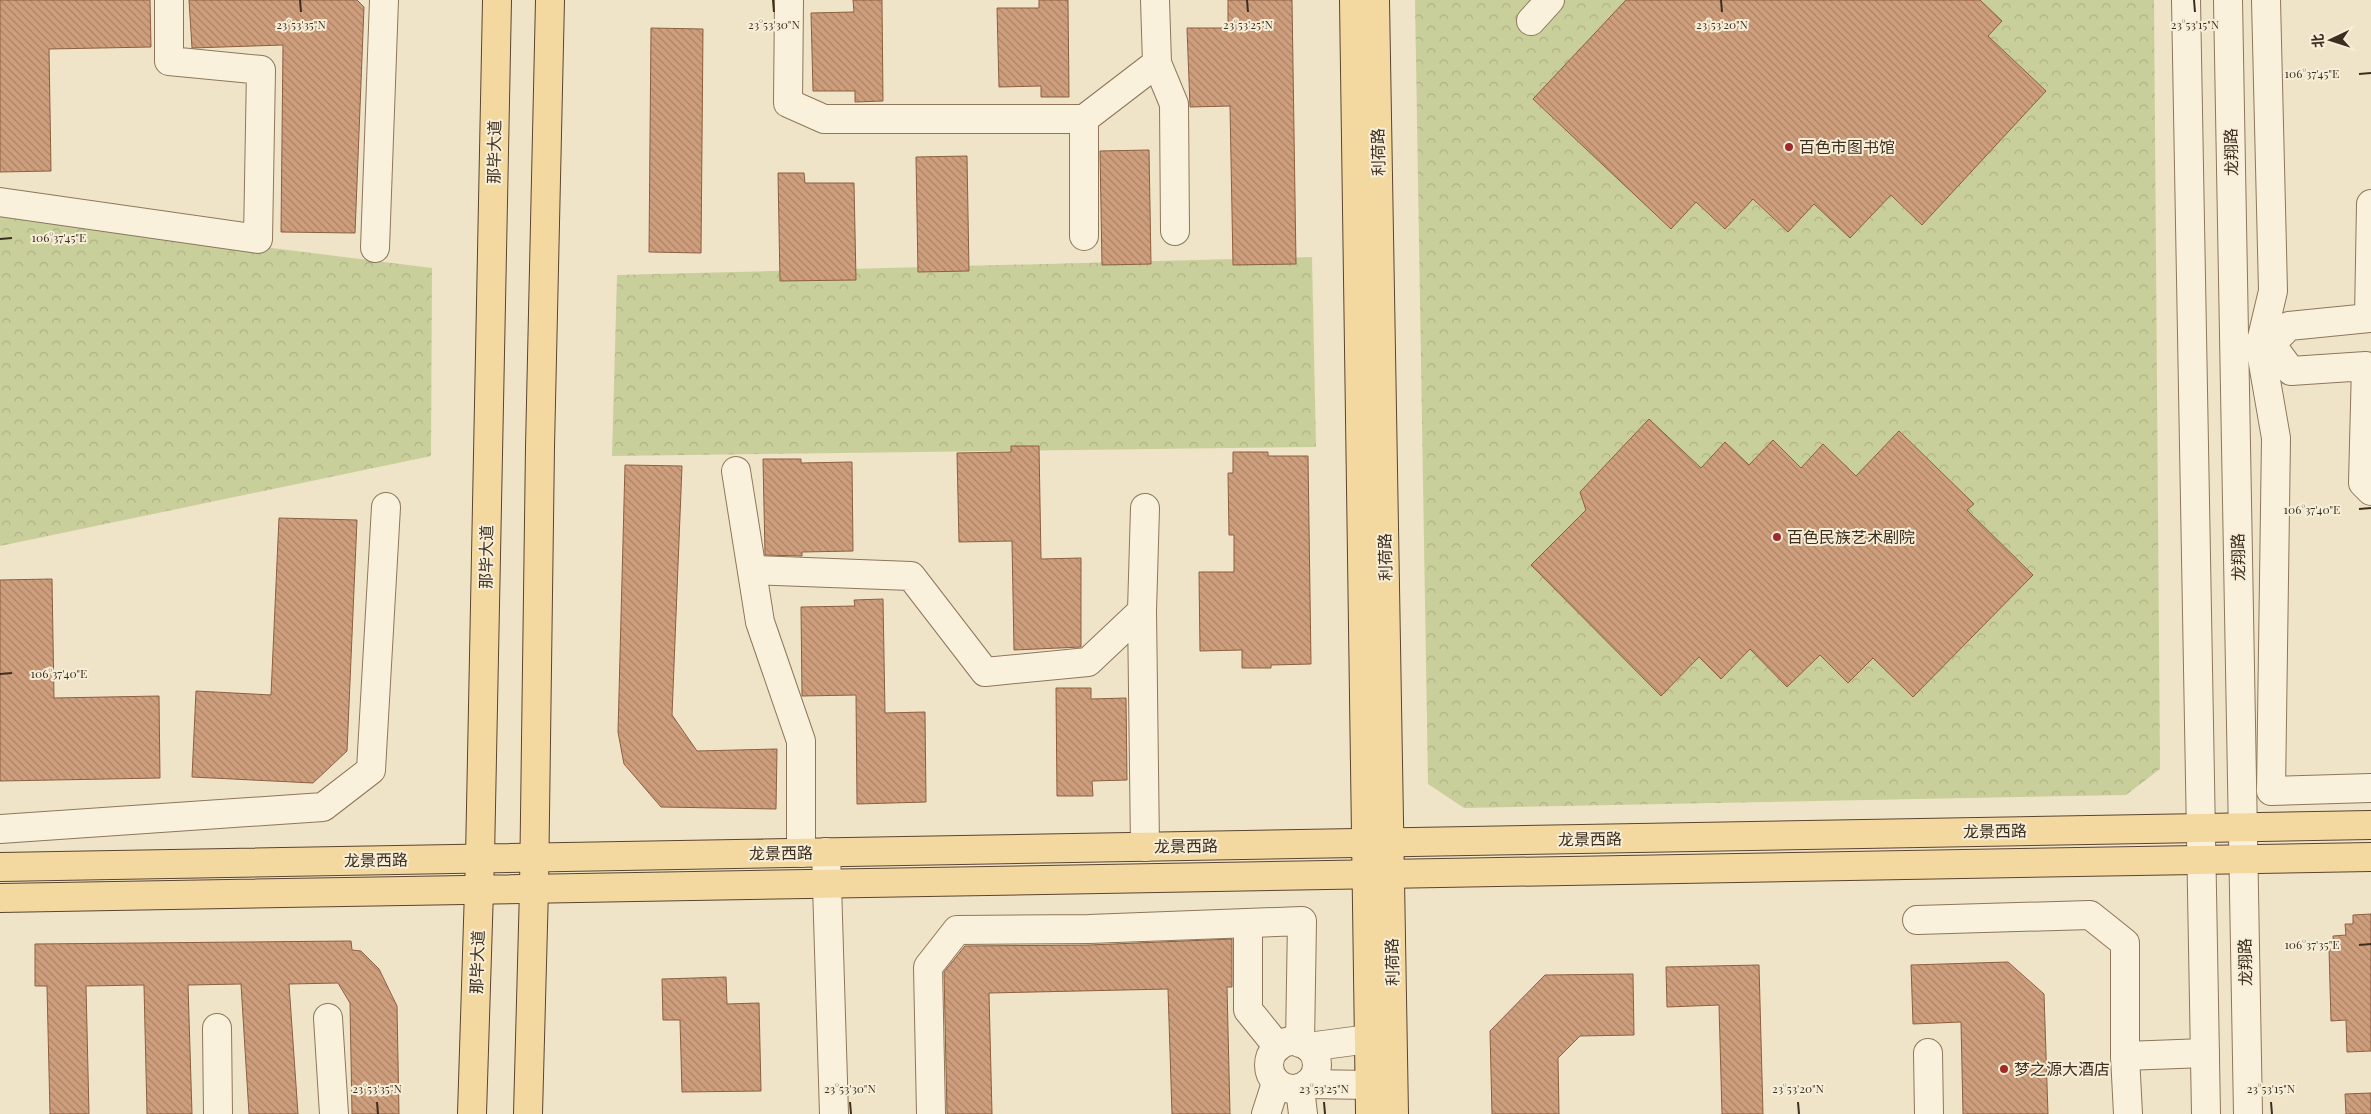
<svg xmlns="http://www.w3.org/2000/svg" width="2371" height="1114" viewBox="0 0 2371 1114" font-family="'Playfair Display','Noto Sans SC',serif">
	<style>
		.forest { fill: url(#forest-crowns) }
		.building { fill: url(#building-back-hatch); stroke: #8d5f41 }
		.lines { fill: none; stroke-linecap: round; stroke-linejoin: round }
		.minor-casing { stroke: #8d765c; stroke-width: 30 }
		.major-casing { stroke: #5b4430; stroke-width: 30 }
		.minor { stroke: #faf1dc; stroke-width: 28 }
		.major { stroke: #f3d9a0; stroke-width: 28 }
		.ticks { fill: none; stroke: #3d2e20; stroke-width: 2 }
		.poi-dot { fill: #9e2a2b; stroke: #f7eed8; stroke-width: 2 }
		.labels { text-anchor: middle; stroke-width: 4; stroke-linejoin: round; paint-order: stroke }
		.poi-label { font-size: 16px; fill: #3d2e20; stroke: #f7eed8; text-anchor: start }
		.street-label { font-size: 16px; fill: #3d2e20; stroke: #f7eed8 }
		.ticks-label { font-size: 12px; text-anchor: middle; fill: #3d2e20; stroke: #f7eed8; stroke-width: 4; stroke-linejoin: round; paint-order: stroke }
	</style>
	<defs>
		<pattern id="forest-crowns" width="20" height="18" patternUnits="userSpaceOnUse" patternTransform="scale(1.25)"><rect width="20" height="18" fill="#c9cf9b"/><path d="M2 6a3 3 0 1 1 6 0M12 15a3 3 0 1 1 6 0" fill="none" stroke="#aeb285"/></pattern>
		<pattern id="building-back-hatch" width="6" height="6" patternUnits="userSpaceOnUse" patternTransform="scale(1.25)"><rect width="6" height="6" fill="#cf9f7d"/><path d="M-1 5l2 2M0 0l6 6M5-1l2 2" fill="none" stroke="#a98266"/></pattern>
	</defs>
	<rect width="100%" height="100%" fill="#f0e4c8"/>
	<g class="forest">
		<polygon points="1415,0 2154,0 2160,769 2126,795 1464,808 1428,784"/>
		<polygon points="0,214 432,268 431,456 0,546"/>
		<polygon points="1312,257 1316,447 612,456 617,275"/>
	</g>
	<g class="building">
		<polygon points="0,0 150,0 151,47 49,49 51,171 0,172"/>
		<polygon points="189,0 357,0 364,7 355,233 281,232 283,45 192,48"/>
		<polygon points="853,0 882,0 883,101 855,102 855,91 813,91 811,13 854,12"/>
		<polygon points="1039,0 1068,0 1069,97 1041,97 1041,86 999,87 997,8 1039,8"/>
		<polygon points="1228,0 1292,0 1296,264 1233,265 1230,106 1190,107 1187,28 1228,28"/>
		<polygon points="1626,0 1980,0 2002,21 1988,36 2046,91 1922,225 1891,195 1850,238 1814,204 1788,232 1753,199 1725,229 1696,202 1671,229 1533,99"/>
		<polygon points="651,28 703,29 701,253 649,252"/>
		<polygon points="1149,150 1151,264 1102,265 1100,151"/>
		<polygon points="967,156 969,271 918,272 916,157"/>
		<polygon points="778,173 804,173 805,183 854,183 856,280 780,281"/>
		<polygon points="1649,419 1701,468 1725,442 1749,465 1773,440 1801,468 1823,444 1856,476 1899,431 1974,504 1967,510 2033,575 1913,697 1873,658 1848,683 1820,655 1787,687 1750,649 1721,679 1699,657 1661,696 1531,565 1586,510 1580,492"/>
		<polygon points="1011,446 1039,446 1041,559 1081,558 1081,647 1014,650 1012,541 959,542 957,453 1011,452"/>
		<polygon points="1233,452 1268,452 1268,456 1308,456 1311,664 1271,665 1271,668 1242,668 1242,650 1200,651 1199,572 1234,572 1234,535 1229,535 1228,473 1233,473"/>
		<polygon points="763,459 801,459 801,463 852,462 853,551 802,552 802,556 765,555"/>
		<polygon points="625,465 682,466 672,715 697,751 777,749 776,809 661,807 624,764 618,732"/>
		<polygon points="279,518 357,520 347,751 313,783 192,777 196,691 271,695"/>
		<polygon points="52,579 54,698 159,696 160,778 0,781 0,580"/>
		<polygon points="883,599 885,713 925,712 926,802 857,804 856,695 802,696 801,607 855,606 854,600"/>
		<polygon points="1056,688 1091,688 1091,699 1126,698 1127,780 1092,781 1093,796 1057,796"/>
		<polygon points="2371,914 2371,1051 2347,1052 2346,1020 2331,1021 2329,949 2334,949 2333,936 2346,935 2345,924 2353,924 2353,915"/>
		<polygon points="1232,939 1232,987 1227,987 1230,1114 1172,1114 1168,989 989,993 992,1114 947,1114 944,972 965,946 1089,945"/>
		<polygon points="351,941 352,950 361,951 379,969 397,1006 399,1114 352,1114 350,1003 338,983 289,984 298,1114 249,1114 241,984 188,985 192,1114 147,1114 144,985 86,986 89,1114 50,1114 47,986 35,986 35,944"/>
		<polygon points="2008,962 2044,994 2048,1114 1963,1114 1961,1022 1913,1024 1911,965"/>
		<polygon points="1759,965 1763,1114 1722,1114 1719,1005 1667,1007 1666,967"/>
		<polygon points="1633,974 1634,1035 1580,1036 1558,1058 1559,1114 1492,1114 1490,1031 1545,975"/>
		<polygon points="726,977 727,1004 759,1003 761,1091 682,1092 680,1020 663,1020 662,979"/>
		<polygon points="2371,1093 2371,1114 2346,1114 2345,1094"/>
	</g>
	<g class="lines">
		<defs>
			<g id="minor">
				<polyline points="789,0 788,103 824,119 1084,119 1157,63 1155,0"/>
				<polyline points="2186,0 2206,1114"/>
				<polyline points="2228,0 2248,1114"/>
				<polyline points="2266,0 2273,291 2260,346 2276,438 2271,791 2371,788"/>
				<polyline points="1531,21 1550,0"/>
				<polyline points="1157,63 1174,104 1175,231"/>
				<polyline points="1084,119 1084,236"/>
				<polyline points="0,202 258,239 261,70 169,61 169,0"/>
				<polyline points="375,248 384,0"/>
				<polyline points="2271,344 2291,371 2366,366 2363,483 2371,491"/>
				<polyline points="2251,348 2271,344 2289,326 2369,318 2371,204"/>
				<polyline points="736,471 760,622 801,741 801,853"/>
				<polyline points="752,570 911,576 985,672 1088,662 1142,611 1145,508"/>
				<polyline points="1142,611 1145,847"/>
				<polyline points="0,829 323,807 371,770 386,507"/>
				<polyline points="826,852 834,1114"/>
				<polyline points="1917,920 2090,915 2125,943 2125,1056"/>
				<polyline points="1248,923 1248,1010 1278,1047"/>
				<polyline points="328,1018 334,1114"/>
				<polyline points="217,1028 218,1114"/>
				<circle cx="1293" cy="1065" r="24"/>
				<polyline points="1308,1047 1369,1039"/>
				<polyline points="1928,1053 1929,1114"/>
				<polyline points="1307,1084 1370,1085"/>
				<polyline points="1300,1088 1303,1114"/>
				<polyline points="931,1114 928,967 957,930 1089,929 1302,921 1300,1043"/>
				<polyline points="1266,1114 1276,1083"/>
				<polyline points="2128,1114 2125,1056 2205,1053"/>
			</g>
			<g id="major">
				<polyline points="1354,0 1370,1114"/>
				<polyline points="1375,0 1394,1114"/>
				<polyline points="0,867 2371,825"/>
				<polyline points="0,898 2371,857"/>
				<polyline points="472,1114 480,858 497,0"/>
				<polyline points="528,1114 534,889 540,447 550,0"/>
			</g>
		</defs>
		<use href="#minor" class="minor-casing"/>
		<use href="#major" class="major-casing"/>
		<use href="#minor" class="minor"/>
		<use href="#major" class="major"/>
	</g>
	<path class="ticks" d="M 300,0 L 301,12M 773,0 L 774,12M 1247,0 L 1248,12M 1721,0 L 1722,12M 2194,0 L 2195,12M 2359,74 L 2371,73M 0,239 L 12,238M 2359,509 L 2371,508M 0,674 L 12,673M 2359,945 L 2371,944M 377,1102 L 378,1114M 850,1102 L 851,1114M 1324,1102 L 1325,1114M 1798,1102 L 1799,1114M 2271,1102 L 2272,1114"/>
	<g class="poi-dot">
		<circle cx="1789" cy="147" r="5"/>
		<circle cx="1777" cy="537" r="5"/>
		<circle cx="2004" cy="1069" r="5"/>
	</g>
	<g class="labels">
		<g class="poi-label">
			<text x="1799" y="153">百色市图书馆</text>
			<text x="1787" y="543">百色民族艺术剧院</text>
			<text x="2014" y="1075">梦之源大酒店</text>
		</g>
		<g class="street-label">
			<text transform="translate(494 152) rotate(-89)" y="6">那毕大道</text>
			<text transform="translate(1378 152) rotate(-91)" y="6">利荷路</text>
			<text transform="translate(2231 152) rotate(-91)" y="6">龙翔路</text>
			<text transform="translate(486 557) rotate(-89)" y="6">那毕大道</text>
			<text transform="translate(1385 557) rotate(-91)" y="6">利荷路</text>
			<text transform="translate(2238 557) rotate(-91)" y="6">龙翔路</text>
			<text transform="translate(1995 831) rotate(-1)" y="6">龙景西路</text>
			<text transform="translate(1590 839) rotate(-1)" y="6">龙景西路</text>
			<text transform="translate(1186 846) rotate(-1)" y="6">龙景西路</text>
			<text transform="translate(781 853) rotate(-1)" y="6">龙景西路</text>
			<text transform="translate(376 860) rotate(-1)" y="6">龙景西路</text>
			<text transform="translate(477 962) rotate(-88)" y="6">那毕大道</text>
			<text transform="translate(1392 962) rotate(-91)" y="6">利荷路</text>
			<text transform="translate(2245 962) rotate(-91)" y="6">龙翔路</text>
		</g>
	</g>
	<g class="ticks-label">
		<text x="301" y="29">23°53'35"N</text>
		<text x="774" y="29">23°53'30"N</text>
		<text x="1248" y="29">23°53'25"N</text>
		<text x="1722" y="29">23°53'20"N</text>
		<text x="2195" y="29">23°53'15"N</text>
		<text x="2312" y="78">106°37'45"E</text>
		<text x="59" y="242">106°37'45"E</text>
		<text x="2312" y="514">106°37'40"E</text>
		<text x="59" y="678">106°37'40"E</text>
		<text x="2312" y="949">106°37'35"E</text>
		<text x="377" y="1093">23°53'35"N</text>
		<text x="850" y="1093">23°53'30"N</text>
		<text x="1324" y="1093">23°53'25"N</text>
		<text x="1798" y="1093">23°53'20"N</text>
		<text x="2271" y="1093">23°53'15"N</text>
	</g>
	<g transform="translate(2331 40) rotate(266)" stroke="#f7eed8" stroke-width="4" paint-order="stroke">
	<path d="M0-4L9 19L0 12L-9 19Z" fill="#3d2e20"/>
	<text y="-8" font-size="14" font-weight="bold" text-anchor="middle" fill="#3d2e20">北</text>
	</g>
</svg>
